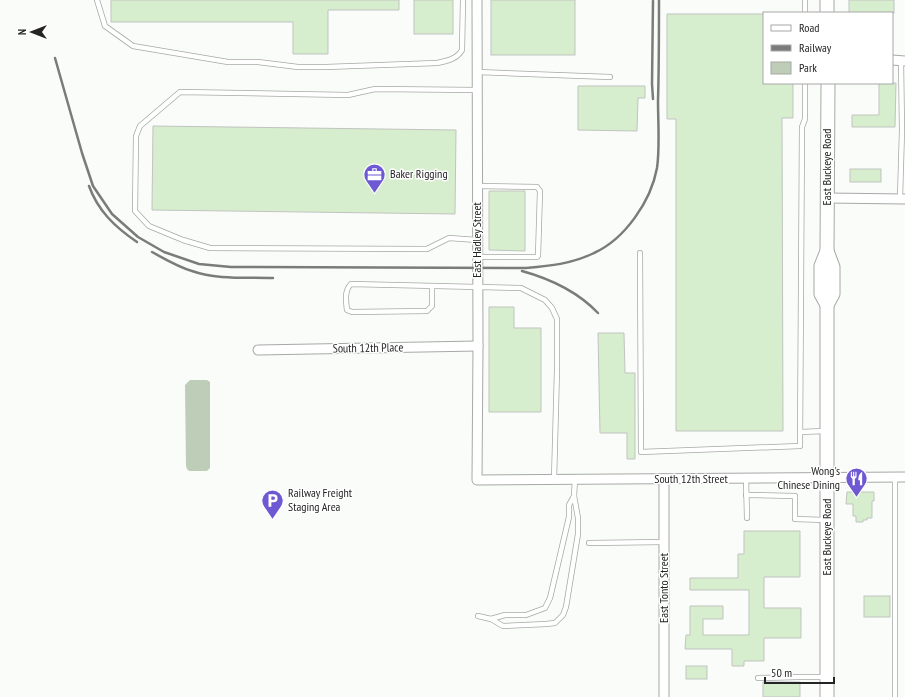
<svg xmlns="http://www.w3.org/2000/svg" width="905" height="697" viewBox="0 0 905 697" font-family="'PT Sans Narrow',sans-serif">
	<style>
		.green { fill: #becdb8 }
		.building { fill: #d7eece; stroke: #c1c3bf }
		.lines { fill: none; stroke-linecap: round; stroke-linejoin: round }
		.service-casing { stroke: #a6a9a5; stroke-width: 6 }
		.minor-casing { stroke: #a6a9a5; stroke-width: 11 }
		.secondary-casing { stroke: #a6a9a5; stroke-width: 15 }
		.service { stroke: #fff; stroke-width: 4.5 }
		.minor { stroke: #fff; stroke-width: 9 }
		.secondary { stroke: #fff; stroke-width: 13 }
		.rail { stroke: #7a7c7a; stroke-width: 2.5 }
		.labels { text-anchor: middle; stroke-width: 3; stroke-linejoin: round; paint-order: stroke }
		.street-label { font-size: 12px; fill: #232423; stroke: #fff }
		.poi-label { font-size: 12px; fill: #232423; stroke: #fff; text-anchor: start }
	</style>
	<rect width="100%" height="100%" fill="#f9fcf8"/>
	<polygon class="green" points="190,380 207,380 210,382 210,468 207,471 189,471 187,469 186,466 185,385"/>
	<g class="building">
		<polygon points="111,0 399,0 399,10 328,10 328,54 293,54 293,22 111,22"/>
		<rect x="414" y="0" width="39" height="34"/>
		<rect x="491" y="0" width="84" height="55"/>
		<rect x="849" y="0" width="45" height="13"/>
		<polygon points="667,14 764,14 764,83 793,83 793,118 782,118 783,431 676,431 676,119 667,119"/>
		<polygon points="879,83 896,83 895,127 852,127 852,115 879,115"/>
		<polygon points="578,86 645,86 645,98 638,98 637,131 578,130"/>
		<polygon points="153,126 456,130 455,214 152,210"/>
		<rect x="850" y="169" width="31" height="13"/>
		<polygon points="489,191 525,191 525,251 489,250"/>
		<polygon points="489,307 514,307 514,328 541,328 541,412 489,412"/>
		<polygon points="598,333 624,333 625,373 635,373 635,459 627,459 627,433 600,433"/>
		<polygon points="847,492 874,492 874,501 872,501 872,518 867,518 867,520 863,520 863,522 856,522 856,516 853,516 853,504 846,504"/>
		<polygon points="744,531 800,531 800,577 764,577 764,608 801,608 801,638 764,638 764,661 744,661 744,666 732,666 732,649 685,649 686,635 690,635 690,606 723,606 723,619 703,619 703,635 749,635 749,590 690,590 690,578 738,578 738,554 744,554"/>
		<rect x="864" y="596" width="26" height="21"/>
		<rect x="686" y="666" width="21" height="13"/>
		<rect x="763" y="682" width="37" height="15"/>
	</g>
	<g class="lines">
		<defs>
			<g id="service">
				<path d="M 97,0 L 105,26 L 133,46 L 228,62 L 258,62 L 298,67 L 326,67 L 437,63 C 447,61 457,59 462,50 L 463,0"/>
				<polyline points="805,13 805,0"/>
				<polyline points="477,72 610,77"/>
				<polyline points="477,90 375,89 348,95 180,92 140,126 136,136 135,211 149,226 183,240 210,248 427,249 449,238 477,240"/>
				<polyline points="477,186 537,187 540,191 538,256 537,257 477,257"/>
				<polyline points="900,198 902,130 901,61"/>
				<polyline points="640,253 641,452 800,446 802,127 805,119 805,83"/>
				<path d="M 432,287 L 432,306 L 427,311 L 352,312 L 347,310 C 346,302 344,291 351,284 L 521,288 L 545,300 L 552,308 L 557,319 L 557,370 L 554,480"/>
				<polyline points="800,432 825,431"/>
				<polyline points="746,478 747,518"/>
				<polyline points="746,495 795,496 795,519 825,520"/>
				<polyline points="589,543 664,542"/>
				<polyline points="478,616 491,619 503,626 546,624 555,623 563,615 566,607 578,534 578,518 574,496 575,479"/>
				<polyline points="491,619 505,615 526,615 545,608 550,598 569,517 569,505 574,496"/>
				<polyline points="758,678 798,677 826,677"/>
				<polyline points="895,697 895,477"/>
			</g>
			<g id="minor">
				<polyline points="477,0 478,346 477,480 905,477"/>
				<polyline points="892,60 905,61"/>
				<polyline points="827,198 905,199"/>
				<polyline points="258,350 478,346"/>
				<polyline points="664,697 664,479"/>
			</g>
			<g id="secondary">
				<polyline points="827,0 827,13"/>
				<polyline points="827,251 833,267 833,294 827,305"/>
				<polyline points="827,697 827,305 821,294 821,266 827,251 828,83"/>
			</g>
		</defs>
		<use href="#service" class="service-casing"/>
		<use href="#minor" class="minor-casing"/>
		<use href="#secondary" class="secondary-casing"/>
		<use href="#service" class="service"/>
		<use href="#minor" class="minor"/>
		<use href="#secondary" class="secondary"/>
		<g class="rail">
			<polyline points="653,1 652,84 653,99"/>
			<path d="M 55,58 L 82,153 L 93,186 L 112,214 L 138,237 L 164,252 L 199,264 L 231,267 L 526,268 C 549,266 572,264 594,253 C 625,239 651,201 657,168 C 660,148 658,121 658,101 C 659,67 659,34 659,0"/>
			<path d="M 89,186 C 98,211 115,227 137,242"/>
			<path d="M 152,252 C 165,259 178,267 192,271 C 217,280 247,277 273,278"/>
			<path d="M 522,271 C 551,279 577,291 598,313"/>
		</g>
	</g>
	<defs>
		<symbol id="office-pin" viewBox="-11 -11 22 30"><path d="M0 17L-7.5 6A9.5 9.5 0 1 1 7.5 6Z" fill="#6e59d2" stroke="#fff"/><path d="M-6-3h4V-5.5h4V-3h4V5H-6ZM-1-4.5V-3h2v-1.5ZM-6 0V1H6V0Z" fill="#fff"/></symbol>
		<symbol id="restaurant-pin" viewBox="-11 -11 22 30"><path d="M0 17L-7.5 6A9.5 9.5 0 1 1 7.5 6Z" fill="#6e59d2" stroke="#fff"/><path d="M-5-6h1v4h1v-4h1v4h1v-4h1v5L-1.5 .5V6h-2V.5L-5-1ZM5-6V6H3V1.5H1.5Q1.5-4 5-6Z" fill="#fff"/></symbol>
		<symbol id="parking-pin" viewBox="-11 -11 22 30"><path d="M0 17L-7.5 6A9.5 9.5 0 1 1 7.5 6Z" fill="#6e59d2" stroke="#fff"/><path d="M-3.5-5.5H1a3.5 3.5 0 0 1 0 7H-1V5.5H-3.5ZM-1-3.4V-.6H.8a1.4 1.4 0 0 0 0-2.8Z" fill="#fff"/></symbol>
	</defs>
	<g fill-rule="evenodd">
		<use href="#office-pin" x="362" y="162" width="25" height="34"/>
		<use href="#restaurant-pin" x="844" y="466" width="25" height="34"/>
		<use href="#parking-pin" x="260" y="488" width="25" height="34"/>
	</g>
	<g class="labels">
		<g class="street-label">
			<text transform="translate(827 167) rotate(-90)" y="4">East Buckeye Road</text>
			<text transform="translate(477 240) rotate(-90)" y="4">East Hadley Street</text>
			<text transform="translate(368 348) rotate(-1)" y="4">South 12th Place</text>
			<text x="691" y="483">South 12th Street</text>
			<text transform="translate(827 537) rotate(-90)" y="4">East Buckeye Road</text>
			<text transform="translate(664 588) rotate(-90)" y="4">East Tonto Street</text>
		</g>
		<g class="poi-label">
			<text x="390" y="178">Baker Rigging</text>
			<text x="840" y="475" text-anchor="end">Wong's<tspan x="840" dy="14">Chinese Dining</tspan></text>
			<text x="288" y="497">Railway Freight<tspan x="288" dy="14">Staging Area</tspan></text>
		</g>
	</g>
	<rect x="763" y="12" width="130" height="72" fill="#ffffff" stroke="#a7a7a7"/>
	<rect x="771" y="25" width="20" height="6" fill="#ffffff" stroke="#a7a7a7"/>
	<text x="799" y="32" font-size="12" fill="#232423">Road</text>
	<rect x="771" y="45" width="20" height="6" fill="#7a7c7a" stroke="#a7a7a7"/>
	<text x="799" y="52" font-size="12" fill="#232423">Railway</text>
	<rect x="771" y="62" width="20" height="12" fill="#becdb8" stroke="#a7a7a7"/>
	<text x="799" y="72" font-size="12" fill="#232423">Park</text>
	<g transform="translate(32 32) rotate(270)" stroke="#ffffff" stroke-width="3" paint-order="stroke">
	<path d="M0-3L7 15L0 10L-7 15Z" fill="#232423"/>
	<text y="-6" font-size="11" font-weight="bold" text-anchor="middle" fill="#232423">N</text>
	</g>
	<path d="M765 677v6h69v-6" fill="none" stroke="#232423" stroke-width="2"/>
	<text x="771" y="677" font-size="12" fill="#232423" stroke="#ffffff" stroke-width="3" paint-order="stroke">50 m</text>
</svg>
